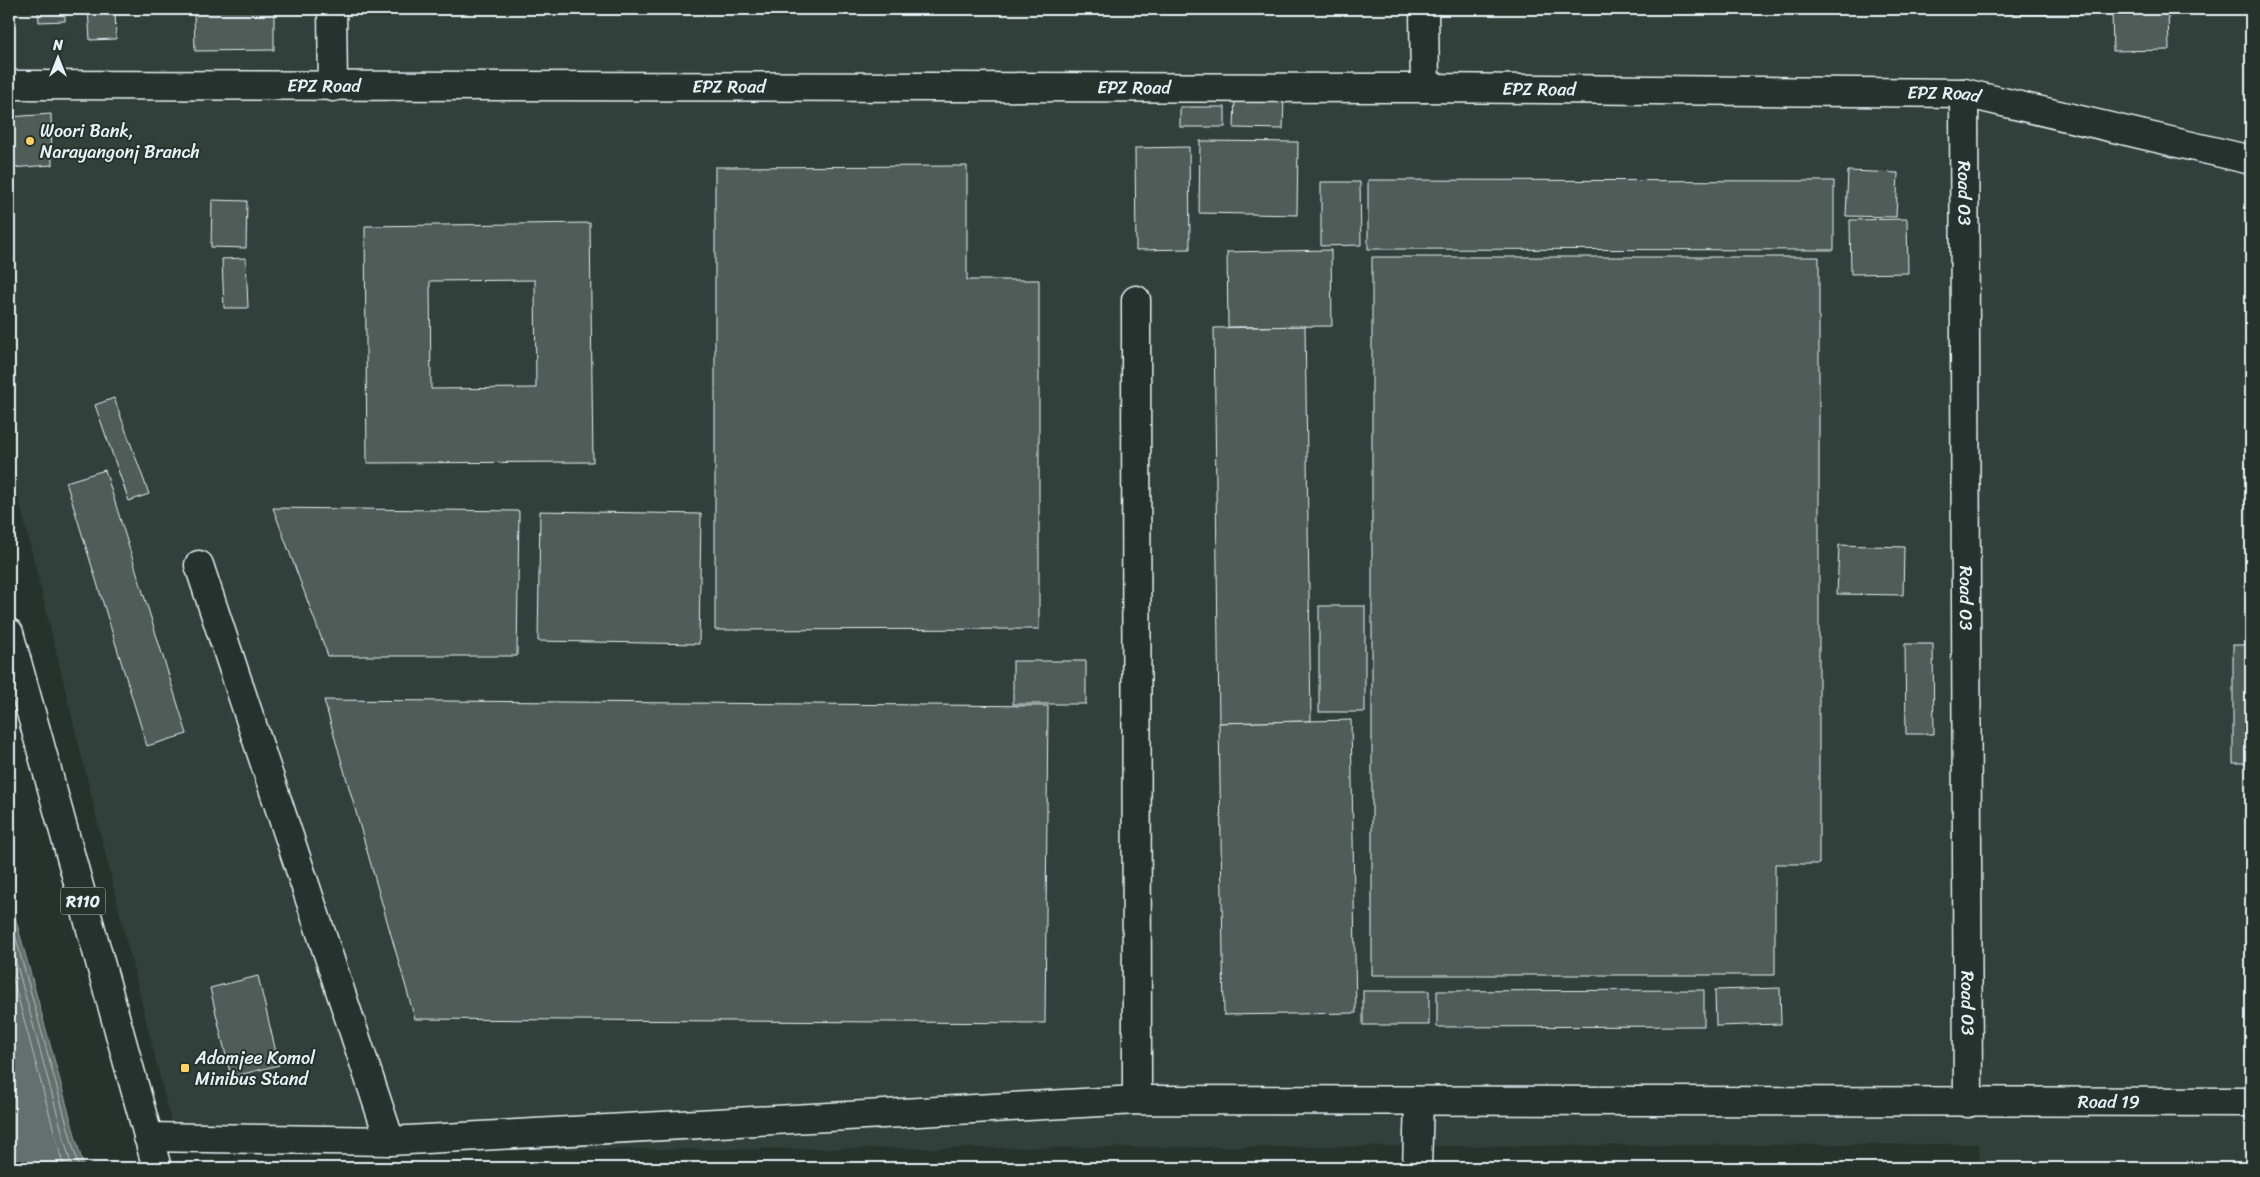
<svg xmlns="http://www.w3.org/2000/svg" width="2260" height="1177" viewBox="0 0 2260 1177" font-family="Sriracha,sans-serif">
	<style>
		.built { fill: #333f3a }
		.water { fill: #636f6d; stroke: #98a3a5 }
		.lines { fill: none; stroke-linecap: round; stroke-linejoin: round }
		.shore { stroke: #b3bdc0; stroke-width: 1 }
		.building { fill: #505c59; stroke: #e8f1f8; fill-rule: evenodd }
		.minor-casing { stroke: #e8f1f8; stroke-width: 31 }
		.major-casing { stroke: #e8f1f8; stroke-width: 31 }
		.minor { stroke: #26332d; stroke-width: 28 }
		.major { stroke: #26332d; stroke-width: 28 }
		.poi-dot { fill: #ffd166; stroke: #26332d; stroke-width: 2 }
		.labels { text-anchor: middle; stroke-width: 4; stroke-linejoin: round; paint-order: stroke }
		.shield { fill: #26332d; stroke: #aeb8bb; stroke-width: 1 }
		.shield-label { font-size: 16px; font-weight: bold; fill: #e8f1f8 }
		.street-label { font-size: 18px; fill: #e8f1f8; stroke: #26332d }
		.poi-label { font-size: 18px; fill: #e8f1f8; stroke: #26332d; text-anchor: start }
	</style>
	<rect width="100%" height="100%" fill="#26332d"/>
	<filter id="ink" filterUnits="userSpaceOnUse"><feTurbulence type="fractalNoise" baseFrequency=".02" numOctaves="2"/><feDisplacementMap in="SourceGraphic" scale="10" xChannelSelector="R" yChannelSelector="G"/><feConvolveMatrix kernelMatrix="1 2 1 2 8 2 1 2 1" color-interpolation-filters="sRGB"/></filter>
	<g filter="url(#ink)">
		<polygon class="built" points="9,9 2251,9 2251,1168 1980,1168 1979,1144 178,1151 9,459"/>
		<polygon class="water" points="9,895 84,1168 9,1168"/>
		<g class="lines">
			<g class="shore">
				<polyline points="9,913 79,1168"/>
				<polyline points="9,936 72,1168"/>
				<polyline points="9,964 64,1168"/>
			</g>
		</g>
		<g class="building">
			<polygon points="38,9 65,9 65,21 39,22"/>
			<polygon points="88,9 115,9 116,39 90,40"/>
			<polygon points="2005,9 2091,9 2090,15 2005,14"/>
			<polygon points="2112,9 2168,9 2169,50 2113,51"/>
			<polygon points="274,10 274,50 195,51 194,11"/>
			<polygon points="1235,94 1284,95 1283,129 1234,128"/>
			<rect x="1180" y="107" width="45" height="20"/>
			<polygon points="51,114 52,165 9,168 9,117"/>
			<polygon points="1200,141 1298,142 1297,215 1199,213"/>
			<polygon points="1189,147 1190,249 1136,250 1135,148"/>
			<polygon points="967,166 967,280 1039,280 1039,629 715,630 715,167"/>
			<polygon points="1848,171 1898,173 1896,217 1846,216"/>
			<polygon points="1368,180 1834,181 1834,250 1368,249"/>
			<polygon points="1321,182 1360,182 1361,245 1321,246"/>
			<polygon points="212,200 247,201 246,248 211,247"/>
			<polygon points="1907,219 1908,273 1851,274 1850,220"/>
			<path d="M 590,223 L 593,462 L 367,463 L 365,226 ZM 535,280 L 536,388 L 431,389 L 430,281 Z"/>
			<polygon points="1331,250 1332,326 1228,327 1227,252"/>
			<polygon points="1372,257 1819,257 1819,864 1775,864 1775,975 1372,975"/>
			<polygon points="246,258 248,308 224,308 222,259"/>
			<polygon points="1305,326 1311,721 1219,723 1214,328"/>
			<polygon points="114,398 149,494 129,501 95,405"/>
			<polygon points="105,470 187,734 147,746 66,482"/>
			<polygon points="273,508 519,511 517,656 328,656"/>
			<polygon points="540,511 701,514 699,644 538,641"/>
			<polygon points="1839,545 1904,547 1903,595 1837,594"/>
			<rect x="1319" y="606" width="46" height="106"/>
			<polygon points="1905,644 1933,644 1934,734 1906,734"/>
			<rect x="2233" y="645" width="18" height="118"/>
			<rect x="1013" y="661" width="73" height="43"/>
			<polygon points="324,700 1048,706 1045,1023 415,1019"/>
			<polygon points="1351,720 1356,1013 1224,1015 1219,723"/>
			<polygon points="258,976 279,1065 231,1077 210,988"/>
			<polygon points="1780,988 1781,1024 1716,1026 1715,990"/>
			<polygon points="1704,990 1704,1026 1437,1027 1437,991"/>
			<rect x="1363" y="991" width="66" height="34"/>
		</g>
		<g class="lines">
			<defs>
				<g id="minor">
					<polyline points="332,9 333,87"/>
					<polyline points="1424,9 1425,88"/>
					<path id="s1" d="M 9,85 L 1425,88 L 1964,93 L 2251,160"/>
					<path id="s2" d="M 1964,93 L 1968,1103"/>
					<polyline points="1136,300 1137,1100"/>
					<polyline points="199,565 390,1141"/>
					<path id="s3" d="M 148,1137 L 390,1141 L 1137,1100 L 2251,1102"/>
					<polyline points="1417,1168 1419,1101"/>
				</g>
				<polyline id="major" points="9,633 157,1168"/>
			</defs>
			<use href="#minor" class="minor-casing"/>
			<use href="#major" class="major-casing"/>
			<use href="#minor" class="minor"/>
			<use href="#major" class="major"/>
		</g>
	</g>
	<g class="poi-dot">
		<circle cx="30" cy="141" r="5"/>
		<rect x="180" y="1063" width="10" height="10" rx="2.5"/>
	</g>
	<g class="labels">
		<rect class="shield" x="60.5" y="887.5" width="45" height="27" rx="4"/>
		<g class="shield-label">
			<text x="83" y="907">R110</text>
		</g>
		<g class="street-label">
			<text dy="6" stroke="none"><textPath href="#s1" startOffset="315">EPZ Road</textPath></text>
			<text dy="6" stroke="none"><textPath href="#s1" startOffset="720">EPZ Road</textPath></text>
			<text dy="6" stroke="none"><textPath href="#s1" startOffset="1125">EPZ Road</textPath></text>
			<text dy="6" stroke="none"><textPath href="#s1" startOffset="1530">EPZ Road</textPath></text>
			<text dy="6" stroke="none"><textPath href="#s1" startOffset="1935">EPZ Road</textPath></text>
			<text dy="6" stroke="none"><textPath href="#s2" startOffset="100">Road 03</textPath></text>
			<text dy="6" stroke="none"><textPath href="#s2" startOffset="505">Road 03</textPath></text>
			<text dy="6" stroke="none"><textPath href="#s2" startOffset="910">Road 03</textPath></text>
			<text dy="6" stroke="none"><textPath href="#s3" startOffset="1962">Road 19</textPath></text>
		</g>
		<g class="poi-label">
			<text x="40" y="137">Woori Bank,<tspan x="40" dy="21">Narayangonj Branch</tspan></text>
			<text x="195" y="1064">Adamjee Komol<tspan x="195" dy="21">Minibus Stand</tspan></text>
		</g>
	</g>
	<rect width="2260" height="1177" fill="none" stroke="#26332d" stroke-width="30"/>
	<rect x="15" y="15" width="2230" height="1147" fill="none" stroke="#e8f1f8" stroke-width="2" filter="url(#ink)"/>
	<g transform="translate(58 58)" stroke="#26332d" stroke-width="4" paint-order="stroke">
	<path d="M0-4L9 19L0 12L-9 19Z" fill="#e8f1f8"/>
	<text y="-8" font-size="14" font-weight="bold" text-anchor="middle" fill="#e8f1f8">N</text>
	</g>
</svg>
